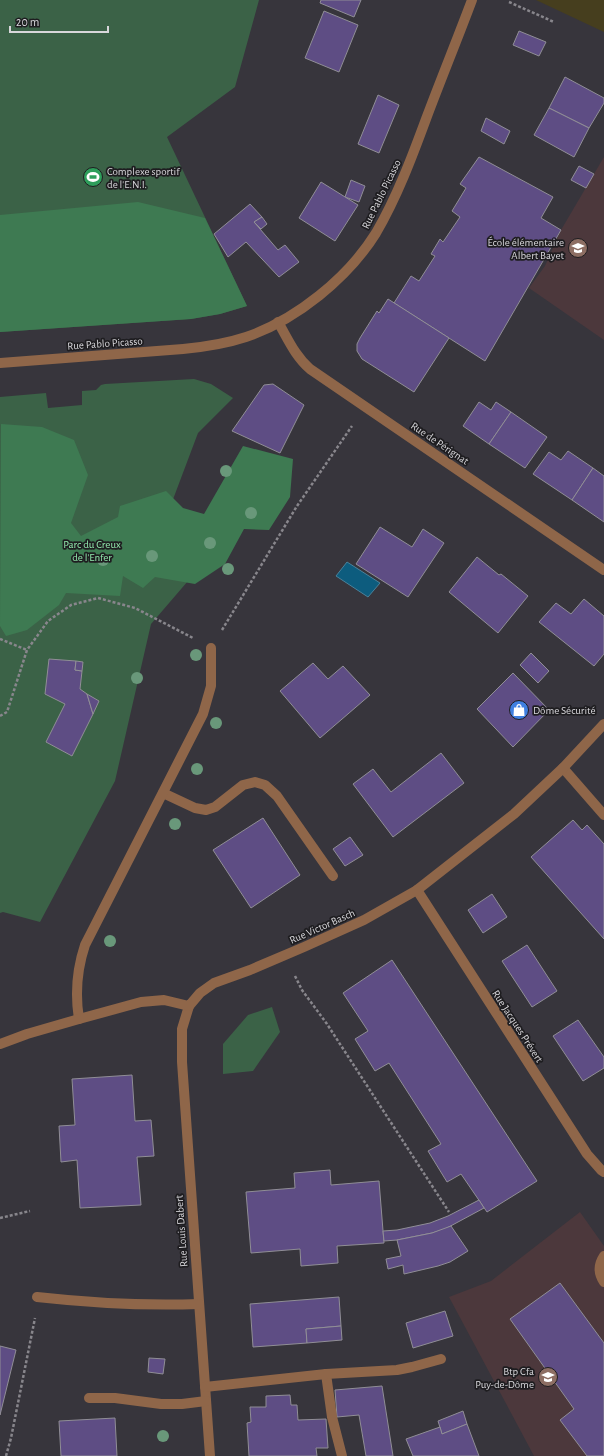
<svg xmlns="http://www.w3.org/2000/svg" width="604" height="1456" viewBox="0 0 604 1456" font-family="'Alegreya Sans',sans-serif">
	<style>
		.education { fill: #4c383c }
		.green { fill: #3b6247 }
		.forest { fill: #3e7a52 }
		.sand { fill: #463e1e }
		.water { fill: #0d5c7e; stroke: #4a819a }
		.building { fill: #5e4d84; stroke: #908e96 }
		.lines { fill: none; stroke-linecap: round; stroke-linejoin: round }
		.path { stroke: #88868c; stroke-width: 2.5; stroke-dasharray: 3 2; stroke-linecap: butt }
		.minor { stroke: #8f6649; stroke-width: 10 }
		.tree { fill: #69987a }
		.labels { text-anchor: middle; stroke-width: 3.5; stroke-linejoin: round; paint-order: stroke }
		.poi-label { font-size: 11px; fill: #d8d7db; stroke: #1e1d20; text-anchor: start }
		.street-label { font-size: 11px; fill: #d8d7db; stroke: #1e1d20 }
		.park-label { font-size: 11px; fill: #92e9ad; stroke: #1e1d20 }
	</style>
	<rect width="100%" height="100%" fill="#37353c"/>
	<g class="education">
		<polygon points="604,157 604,340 529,288 545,266 561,230"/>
		<polygon points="580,1212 604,1246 604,1456 534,1456 449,1297 491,1281"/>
	</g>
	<g class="green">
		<polygon points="0,0 259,0 235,87 167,137 247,306 220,314 191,319 0,332"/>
		<polygon points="194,379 211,384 233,398 198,433 172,502 200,567 151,624 115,781 40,922 3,912 0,913 0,397 46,393 48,408 82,405 82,391 96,390 101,385 105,384"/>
		<polygon points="272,1007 280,1032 253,1071 223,1074 223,1044 248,1015"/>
	</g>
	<g class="forest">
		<polygon points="138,202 205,218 247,306 220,314 191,319 0,332 0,215"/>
		<polygon points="1,424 42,427 74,440 88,475 71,523 81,536 118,517 120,506 166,491 183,508 204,514 243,446 293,459 290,497 269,530 244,529 225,564 195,584 155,577 143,588 123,576 120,596 66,593 59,605 27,630 6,636 0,626"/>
	</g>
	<polygon class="sand" points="536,0 604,0 604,32"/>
	<polygon class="water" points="347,562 380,583 368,597 336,576"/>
	<g class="building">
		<polygon points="321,0 361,0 354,17 320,3"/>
		<polygon points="324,11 358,25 339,72 305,58"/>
		<polygon points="519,31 546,42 539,56 513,45"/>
		<polygon points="565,77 604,98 604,103 589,128 549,108"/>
		<polygon points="378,95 399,105 379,153 358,144"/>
		<polygon points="549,108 589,128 574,157 534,135"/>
		<polygon points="486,118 510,131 504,144 481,131"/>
		<polygon points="479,157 553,197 541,218 561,230 485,361 394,303 411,276 419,281 435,256 431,254 440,239 443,242 460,217 452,211 466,188 460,184"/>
		<polygon points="579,166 594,174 586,188 571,180"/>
		<polygon points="351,180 365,186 359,202 345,197"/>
		<polygon points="321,182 358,205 335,241 299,218"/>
		<polygon points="250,204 262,217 254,222 278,250 285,245 299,262 279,277 246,242 228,257 214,234"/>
		<polygon points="262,217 267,224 261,229 254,222"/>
		<polygon points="388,299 449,338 414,392 362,359 357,351 357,344 360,338 377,311 379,313"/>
		<polygon points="273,384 304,405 280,453 232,431 264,385"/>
		<polygon points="479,402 491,410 496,402 511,412 489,444 463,426"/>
		<polygon points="511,412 547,437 525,468 489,444"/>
		<polygon points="568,451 593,468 572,500 533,474 549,452 561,460"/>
		<polygon points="593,468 604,476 604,522 572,500"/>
		<polygon points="380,527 412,547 423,529 444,543 408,597 356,564"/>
		<polygon points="477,557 499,575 501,574 528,596 498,633 449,592"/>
		<polygon points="584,599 604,616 604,654 594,666 539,622 556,603 571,614"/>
		<polygon points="531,653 549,671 538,683 520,665"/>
		<polygon points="49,659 76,661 75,670 82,671 80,689 87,694 93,714 72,756 46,742 65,704 45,694"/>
		<polygon points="76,661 83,662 82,671 75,670"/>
		<polygon points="313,663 328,679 343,666 370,695 320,738 280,691"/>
		<polygon points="513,673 549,710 513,747 477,709"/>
		<polygon points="87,694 99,701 93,714"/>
		<polygon points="441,753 464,783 393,837 353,784 373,769 391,792"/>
		<polygon points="263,818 300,875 251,908 213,850"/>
		<polygon points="573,820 582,830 587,825 604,844 604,939 531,857"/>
		<polygon points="350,837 363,855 345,866 333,849"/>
		<polygon points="492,894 507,917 483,933 468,910"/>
		<polygon points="527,945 557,991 532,1007 502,961"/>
		<polygon points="392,960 537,1181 487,1212 461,1174 447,1182 428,1151 441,1144 389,1063 375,1071 355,1039 368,1031 343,993"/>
		<polygon points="578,1020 604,1057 604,1068 583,1081 553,1036"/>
		<polygon points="132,1075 135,1121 151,1120 154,1156 137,1157 141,1205 80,1208 77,1160 61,1162 59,1126 75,1125 72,1079"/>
		<polygon points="330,1170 331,1185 379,1181 384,1243 337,1246 338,1263 301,1266 300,1249 251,1253 246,1192 295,1188 294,1173"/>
		<polygon points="479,1200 484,1208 445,1229 432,1233 397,1240 384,1241 383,1231 397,1230 430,1223 448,1216"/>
		<polygon points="451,1226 468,1251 450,1262 438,1266 404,1274 403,1265 388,1269 386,1259 401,1256 397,1240 432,1233"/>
		<polygon points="560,1283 604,1343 604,1456 587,1456 560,1420 574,1409 510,1319"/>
		<polygon points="339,1297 341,1326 306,1329 307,1343 253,1347 250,1304"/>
		<polygon points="445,1311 453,1336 413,1348 406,1323"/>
		<polygon points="341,1326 342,1340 307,1343 306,1329"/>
		<polygon points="0,1346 16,1350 0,1415"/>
		<polygon points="149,1358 165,1359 163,1374 148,1372"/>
		<polygon points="382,1386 393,1456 366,1456 359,1415 337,1417 335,1390"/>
		<polygon points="290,1395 291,1405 297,1405 298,1420 326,1419 328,1448 316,1448 317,1456 249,1456 247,1423 251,1422 250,1407 266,1407 266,1396"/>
		<polygon points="463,1411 467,1424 442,1434 438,1421"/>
		<polygon points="115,1418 117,1456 61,1456 59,1421"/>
		<polygon points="467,1424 479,1456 413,1456 406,1439 440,1427 442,1434"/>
	</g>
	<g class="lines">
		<g class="path">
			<polyline points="509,2 554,22"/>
			<polyline points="222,630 297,506 352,426"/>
			<polyline points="0,639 27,650"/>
			<polyline points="0,716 7,712 27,650 48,621 71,605 98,598 135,608 193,638"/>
			<polyline points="295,976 302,990 327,1024 449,1212"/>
			<polyline points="0,1218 30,1211"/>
			<polyline points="6,1456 11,1438 35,1318"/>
		</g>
		<g class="minor">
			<path d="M 278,322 C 288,339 295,356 310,369 L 604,570"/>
			<path d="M 0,363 L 183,349 C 204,347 225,344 246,337 C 296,320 348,278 376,233 C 397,197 412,157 426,119 C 441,79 457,40 472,0"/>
			<polyline points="563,768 604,815"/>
			<polyline points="163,793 195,808 206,810 215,807 243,785 255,782 265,785 277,796 333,876"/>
			<polyline points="417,890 587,1154 601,1170 604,1172"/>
			<polyline points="189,1006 182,1029 182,1062 210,1456"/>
			<path d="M 79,1019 C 75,994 77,969 85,945 L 203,714 L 211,686 L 211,648"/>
			<polyline points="0,1044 27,1034 79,1019 141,1002 164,1000 189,1006 200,993 214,983 250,970 304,947 364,920 417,890 514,814 563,768 604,724"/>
			<path d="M 604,1256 C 598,1265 598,1273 604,1282"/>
			<path d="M 37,1297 C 91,1303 144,1306 199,1304"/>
			<polyline points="326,1374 332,1417 342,1456"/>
			<polyline points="205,1387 326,1374 397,1370 412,1367 441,1359"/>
			<polyline points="89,1398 115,1398 161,1404 182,1404 206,1401"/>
		</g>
	</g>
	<g class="tree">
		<circle cx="226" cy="471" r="6"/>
		<circle cx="251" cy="513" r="6"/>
		<circle cx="210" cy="543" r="6"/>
		<circle cx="152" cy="556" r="6"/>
		<circle cx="103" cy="560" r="6"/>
		<circle cx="228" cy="569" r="6"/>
		<circle cx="196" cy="655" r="6"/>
		<circle cx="137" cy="678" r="6"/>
		<circle cx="216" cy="723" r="6"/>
		<circle cx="197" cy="769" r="6"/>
		<circle cx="175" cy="824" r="6"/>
		<circle cx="110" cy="941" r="6"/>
		<circle cx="163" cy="1436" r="6"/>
	</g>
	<defs>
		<symbol id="stadium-disc" viewBox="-11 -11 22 22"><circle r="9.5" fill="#2e9e5b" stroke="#1e1d20"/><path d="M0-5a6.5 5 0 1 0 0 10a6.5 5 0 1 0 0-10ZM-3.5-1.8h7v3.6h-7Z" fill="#fff"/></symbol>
		<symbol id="school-disc" viewBox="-11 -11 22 22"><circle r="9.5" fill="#8d6e63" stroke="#1e1d20"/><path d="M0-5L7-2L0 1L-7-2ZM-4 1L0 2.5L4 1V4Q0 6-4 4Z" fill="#fff"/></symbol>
		<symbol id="shop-disc" viewBox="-11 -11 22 22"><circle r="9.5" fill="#3f7fe0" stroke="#1e1d20"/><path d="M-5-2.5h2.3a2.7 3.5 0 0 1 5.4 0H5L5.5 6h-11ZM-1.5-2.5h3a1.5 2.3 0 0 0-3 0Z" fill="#fff"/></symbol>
	</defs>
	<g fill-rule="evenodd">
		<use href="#stadium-disc" x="82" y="166" width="22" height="22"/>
		<use href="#school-disc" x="567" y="237" width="22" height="22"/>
		<use href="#shop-disc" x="508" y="699" width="22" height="22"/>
		<use href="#school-disc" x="537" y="1366" width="22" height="22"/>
	</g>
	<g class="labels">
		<g class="poi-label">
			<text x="107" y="175">Complexe sportif<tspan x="107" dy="13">de l'E.N.I.</tspan></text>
			<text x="564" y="246" text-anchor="end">École élémentaire<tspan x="564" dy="13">Albert Bayet</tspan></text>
			<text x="533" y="714">Dôme Sécurité</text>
			<text x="534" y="1375" text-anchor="end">Btp Cfa<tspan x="534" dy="13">Puy-de-Dôme</tspan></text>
		</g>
		<g class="street-label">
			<text transform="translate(381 194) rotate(-64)" y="4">Rue Pablo Picasso</text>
			<text transform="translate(105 343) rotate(-4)" y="4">Rue Pablo Picasso</text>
			<text transform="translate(440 443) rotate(34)" y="4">Rue de Pérignat</text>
			<text transform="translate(322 926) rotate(-24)" y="4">Rue Victor Basch</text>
			<text transform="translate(518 1026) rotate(57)" y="4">Rue Jacques Prévert</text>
			<text transform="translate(181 1231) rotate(-94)" y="4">Rue Louis Dabert</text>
		</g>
		<g class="park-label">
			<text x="92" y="548">Parc du Creux<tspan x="92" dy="13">de l'Enfer</tspan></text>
		</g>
	</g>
	<path d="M10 26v6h98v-6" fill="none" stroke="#d8d7db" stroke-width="2"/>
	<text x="16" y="26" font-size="12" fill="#d8d7db" stroke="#1e1d20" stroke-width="3" paint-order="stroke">20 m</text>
</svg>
